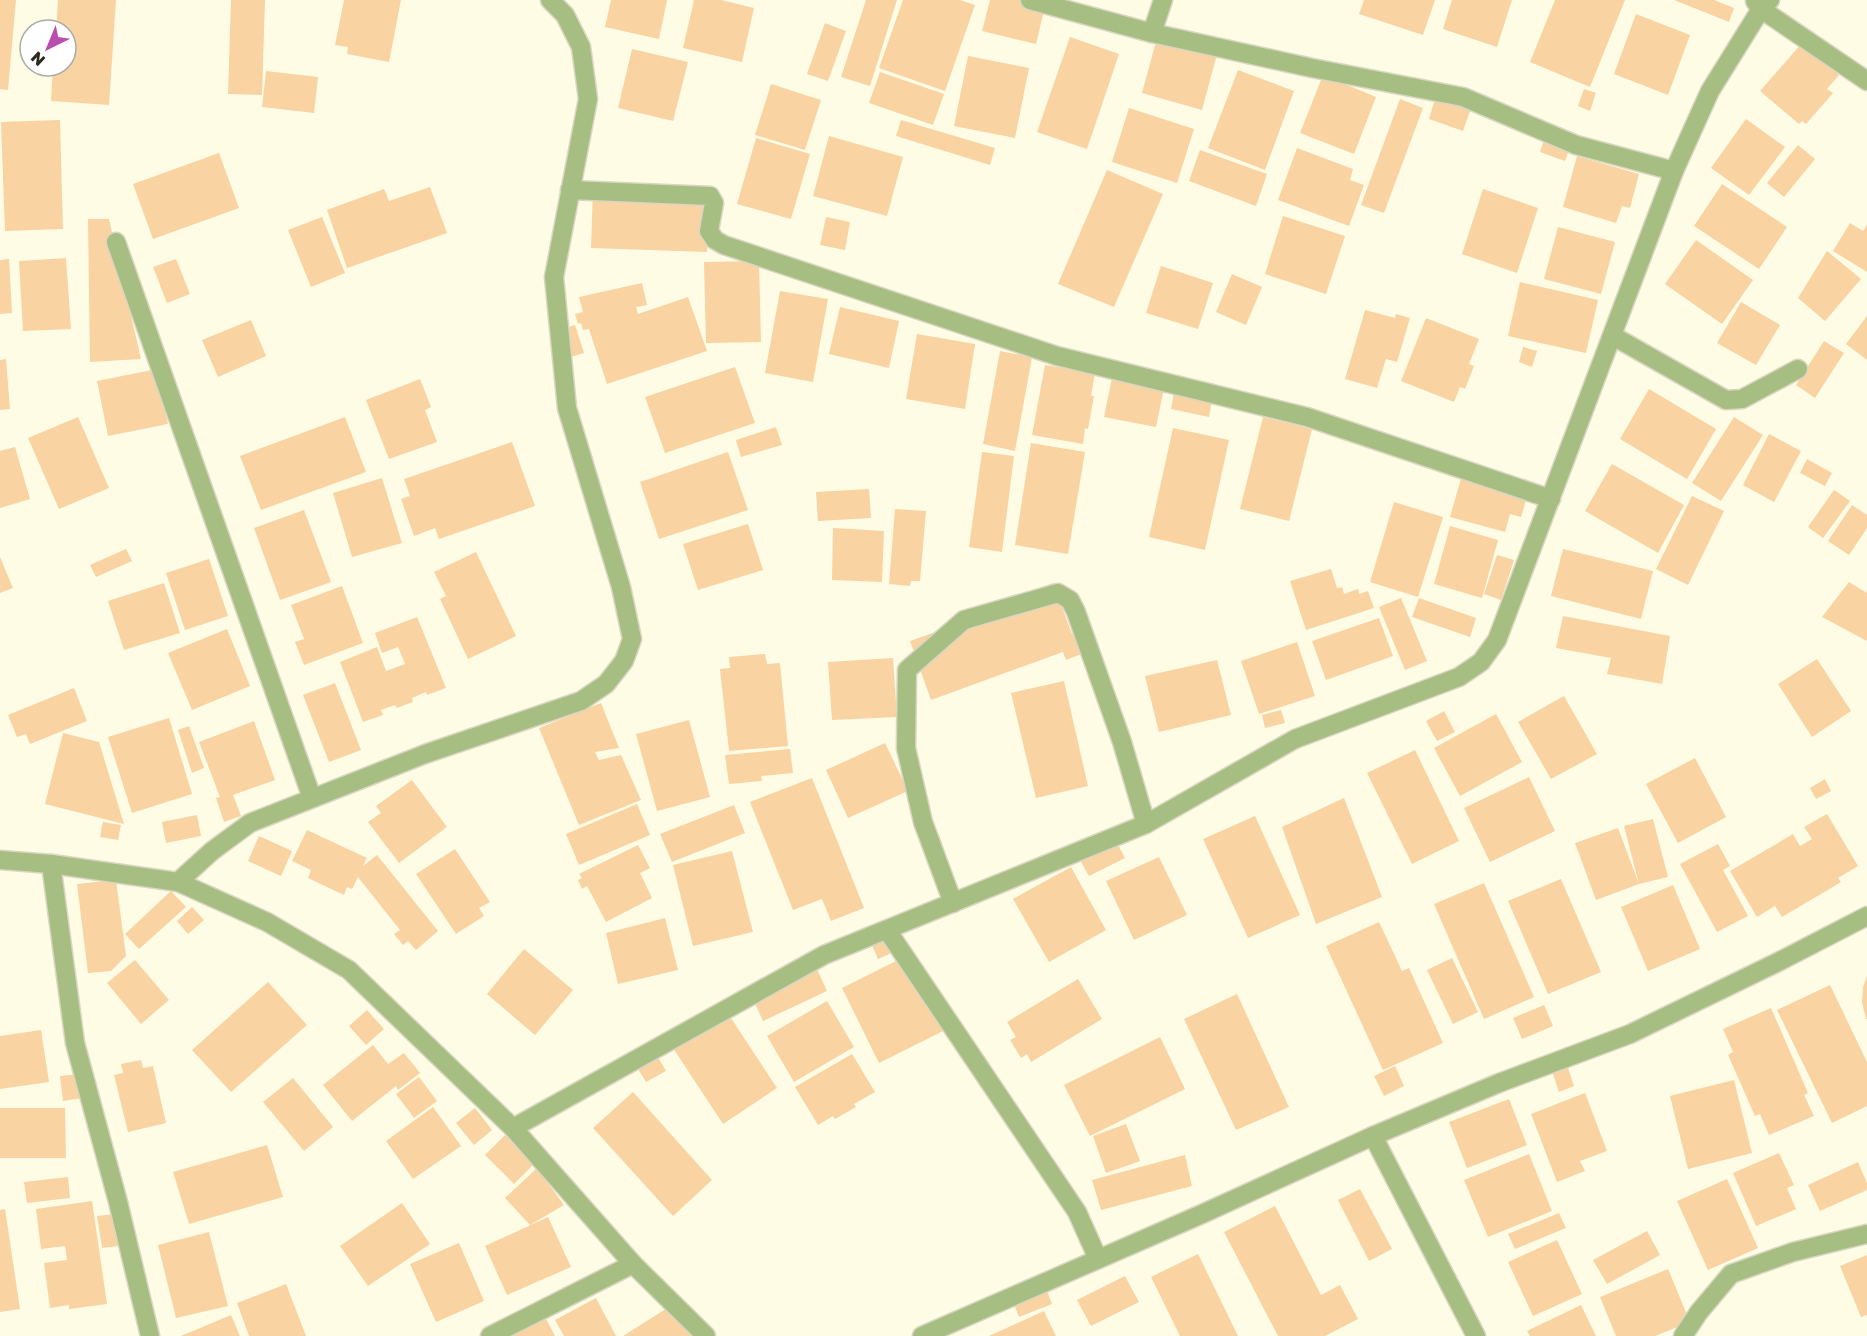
<svg xmlns="http://www.w3.org/2000/svg" width="1867" height="1336" viewBox="0 0 1867 1336" font-family="'Golos Text',sans-serif">
	<style>
		.building { fill: #f9d3a2 }
		.lines { fill: none; stroke-linecap: round; stroke-linejoin: round }
		.minor-casing { stroke: #d9d6c2; stroke-width: 21 }
		.minor { stroke: #a7be82; stroke-width: 18 }
	</style>
	<rect width="100%" height="100%" fill="#fffce6"/>
	<g class="building">
		<polygon points="0,0 16,0 8,90 0,89"/>
		<polygon points="58,0 116,0 109,105 51,101 53,66 66,66 66,30 56,30"/>
		<polygon points="231,0 265,0 262,95 228,94"/>
		<polygon points="344,0 401,0 389,62 347,54 348,47 335,45"/>
		<polygon points="611,0 667,0 659,39 605,27"/>
		<polygon points="694,0 721,0 754,8 742,62 683,48"/>
		<polygon points="866,0 897,0 870,86 841,77"/>
		<polygon points="903,0 960,0 975,5 945,91 879,68"/>
		<polygon points="990,0 1038,0 1046,2 1036,44 982,31"/>
		<polygon points="1364,0 1435,0 1423,35 1359,14"/>
		<polygon points="1452,0 1512,0 1497,47 1443,29"/>
		<polygon points="1555,0 1625,0 1590,87 1530,62"/>
		<polygon points="1674,0 1714,0 1734,8 1729,22"/>
		<polygon points="1636,14 1690,35 1668,95 1614,74"/>
		<polygon points="825,23 846,31 828,81 807,74"/>
		<polygon points="1070,37 1119,54 1087,149 1037,132"/>
		<polygon points="1157,38 1217,54 1202,110 1142,93"/>
		<polygon points="1802,43 1839,75 1827,89 1833,93 1806,124 1802,121 1799,124 1760,91"/>
		<polygon points="632,49 688,62 673,121 618,108"/>
		<polygon points="968,56 1029,68 1015,138 954,126"/>
		<polygon points="1238,70 1294,91 1265,170 1208,148"/>
		<polygon points="266,71 318,77 314,113 262,107"/>
		<polygon points="880,72 944,94 933,125 869,103"/>
		<polygon points="1323,75 1376,97 1354,154 1300,133"/>
		<polygon points="771,84 821,100 805,150 755,135"/>
		<polygon points="1584,89 1596,93 1590,111 1578,106"/>
		<polygon points="1436,96 1471,108 1463,131 1429,119"/>
		<polygon points="1400,99 1423,108 1384,213 1361,205"/>
		<polygon points="1129,108 1194,129 1177,183 1112,162"/>
		<polygon points="1746,119 1785,147 1749,195 1711,168"/>
		<polygon points="60,120 63,229 5,231 1,122"/>
		<polygon points="901,120 995,148 990,165 896,136"/>
		<polygon points="1549,124 1575,133 1565,161 1540,152"/>
		<polygon points="829,136 903,157 887,216 813,196"/>
		<polygon points="756,138 810,154 791,219 737,204"/>
		<polygon points="1798,145 1815,159 1784,197 1767,183"/>
		<polygon points="1297,148 1353,169 1350,180 1364,185 1349,226 1278,200"/>
		<polygon points="1200,150 1267,174 1256,206 1189,181"/>
		<polygon points="219,153 239,208 153,239 133,184"/>
		<polygon points="1577,156 1639,174 1630,208 1622,206 1616,223 1563,207"/>
		<polygon points="1107,170 1163,194 1114,307 1058,284"/>
		<polygon points="1722,184 1787,227 1759,269 1694,226"/>
		<polygon points="430,187 447,233 347,268 327,210 384,189 389,201"/>
		<polygon points="593,189 709,192 707,252 591,248"/>
		<polygon points="1483,189 1538,208 1517,273 1462,254"/>
		<polygon points="1283,216 1345,236 1326,294 1265,274"/>
		<polygon points="322,217 345,273 311,287 288,230"/>
		<polygon points="826,217 850,222 845,250 820,245"/>
		<polygon points="88,219 109,219 141,359 90,362"/>
		<polygon points="1850,223 1863,231 1867,225 1867,272 1833,251"/>
		<polygon points="1558,227 1615,242 1601,294 1544,279"/>
		<polygon points="1696,240 1753,280 1722,324 1665,284"/>
		<polygon points="1827,251 1861,279 1825,321 1798,298"/>
		<polygon points="66,258 71,329 23,331 19,261"/>
		<polygon points="9,259 12,313 0,314 0,260"/>
		<polygon points="176,259 190,294 167,303 153,267"/>
		<polygon points="759,261 761,342 706,343 704,262"/>
		<polygon points="1161,266 1213,283 1198,329 1146,313"/>
		<polygon points="1232,274 1262,287 1246,325 1216,312"/>
		<polygon points="1520,282 1598,300 1586,353 1508,336"/>
		<polygon points="642,283 647,305 636,307 638,314 688,297 707,351 607,384 589,329 583,330 581,323 578,324 575,314 583,312 579,297"/>
		<polygon points="780,291 828,299 813,382 765,373"/>
		<polygon points="1741,302 1780,325 1756,365 1717,343"/>
		<polygon points="840,307 899,321 889,368 829,354"/>
		<polygon points="1365,310 1395,318 1396,314 1410,318 1397,362 1386,359 1377,388 1345,379"/>
		<polygon points="1867,316 1867,360 1846,344"/>
		<polygon points="1426,318 1479,339 1469,364 1474,366 1465,389 1460,387 1454,402 1401,381"/>
		<polygon points="251,320 266,356 218,377 202,340"/>
		<polygon points="575,325 584,353 571,357 562,329"/>
		<polygon points="917,334 975,344 965,409 906,399"/>
		<polygon points="1824,341 1844,353 1815,398 1796,385"/>
		<polygon points="1523,347 1537,351 1532,367 1519,362"/>
		<polygon points="1000,351 1032,357 1015,451 983,444"/>
		<polygon points="6,359 10,409 0,410 0,360"/>
		<polygon points="1045,365 1095,373 1091,396 1094,396 1088,429 1085,428 1083,444 1032,435"/>
		<polygon points="735,367 755,423 665,453 645,397"/>
		<polygon points="157,369 168,424 108,436 97,381"/>
		<polygon points="1113,373 1165,383 1156,427 1104,417"/>
		<polygon points="420,379 431,407 425,410 437,442 389,459 366,400"/>
		<polygon points="1176,381 1212,400 1209,417 1171,409"/>
		<polygon points="1649,389 1716,429 1687,479 1620,439"/>
		<polygon points="78,417 109,488 59,509 28,438"/>
		<polygon points="345,417 366,472 261,510 240,456"/>
		<polygon points="1263,417 1312,429 1289,521 1240,509"/>
		<polygon points="1734,417 1763,435 1721,501 1692,483"/>
		<polygon points="776,427 782,445 741,457 736,440"/>
		<polygon points="1173,428 1229,440 1205,550 1149,537"/>
		<polygon points="1769,434 1801,451 1774,502 1743,485"/>
		<polygon points="512,442 535,506 439,539 435,528 414,536 401,499 410,496 404,479"/>
		<polygon points="1031,443 1085,452 1068,554 1015,545"/>
		<polygon points="15,447 30,499 0,508 0,451"/>
		<polygon points="728,452 748,510 659,539 640,482"/>
		<polygon points="982,452 1014,456 1002,552 969,547"/>
		<polygon points="1807,459 1832,473 1825,486 1800,473"/>
		<polygon points="1612,464 1684,505 1658,553 1585,511"/>
		<polygon points="1464,468 1530,487 1521,517 1510,514 1505,532 1450,517"/>
		<polygon points="382,478 402,543 352,557 333,493"/>
		<polygon points="869,489 871,518 818,521 816,492"/>
		<polygon points="1834,490 1850,501 1823,538 1808,527"/>
		<polygon points="1692,496 1724,511 1688,585 1656,569"/>
		<polygon points="1394,502 1443,517 1418,597 1370,582"/>
		<polygon points="1852,505 1867,515 1867,528 1849,555 1828,541"/>
		<polygon points="895,509 926,511 920,581 911,581 910,586 889,584"/>
		<polygon points="304,510 331,582 280,600 254,528"/>
		<polygon points="748,524 763,570 698,590 683,544"/>
		<polygon points="1450,526 1498,540 1482,598 1434,584"/>
		<polygon points="833,528 884,531 882,582 832,580"/>
		<polygon points="126,549 132,561 96,577 90,565"/>
		<polygon points="1563,549 1653,571 1641,619 1551,596"/>
		<polygon points="476,552 516,636 468,659 440,599 446,596 434,572"/>
		<polygon points="1497,555 1514,560 1501,600 1484,594"/>
		<polygon points="0,557 13,588 0,593"/>
		<polygon points="209,559 228,616 185,630 166,573"/>
		<polygon points="1331,569 1337,588 1342,587 1344,594 1358,589 1359,594 1368,591 1374,608 1306,630 1290,581"/>
		<polygon points="1849,582 1867,593 1867,641 1822,617"/>
		<polygon points="164,583 180,633 124,650 108,601"/>
		<polygon points="1053,583 1072,634 1079,632 1087,652 1066,660 1063,652 931,700 910,641 1006,607 1004,601"/>
		<polygon points="342,586 363,643 304,665 295,642 304,639 291,605"/>
		<polygon points="1401,598 1427,661 1405,670 1379,607"/>
		<polygon points="1419,598 1476,618 1470,637 1412,617"/>
		<polygon points="1563,616 1670,636 1662,684 1607,674 1611,658 1556,648"/>
		<polygon points="417,617 446,688 427,695 426,692 412,698 413,702 397,708 395,705 381,710 383,715 363,722 340,662 377,647 386,671 405,664 398,647 382,653 375,633"/>
		<polygon points="1379,618 1393,656 1326,680 1312,641"/>
		<polygon points="227,629 250,686 192,710 168,653"/>
		<polygon points="1297,642 1315,696 1259,714 1241,661"/>
		<polygon points="765,654 767,664 780,663 788,746 729,751 720,669 730,668 729,657"/>
		<polygon points="893,658 897,717 832,720 828,662"/>
		<polygon points="1817,659 1851,711 1812,737 1778,684"/>
		<polygon points="1217,660 1231,715 1159,732 1145,676"/>
		<polygon points="1064,681 1088,786 1036,798 1011,693"/>
		<polygon points="335,683 361,750 329,762 303,695"/>
		<polygon points="74,688 87,721 30,744 26,734 17,737 8,715"/>
		<polygon points="1564,696 1597,754 1551,779 1518,722"/>
		<polygon points="601,703 619,748 595,752 599,760 621,755 641,800 579,825 539,728"/>
		<polygon points="1281,710 1285,723 1265,728 1262,715"/>
		<polygon points="1444,711 1455,732 1437,741 1426,721"/>
		<polygon points="1496,714 1522,762 1460,796 1434,748"/>
		<polygon points="169,718 192,794 132,813 108,737"/>
		<polygon points="689,720 710,797 657,811 636,734"/>
		<polygon points="254,721 275,780 233,795 241,816 224,822 216,798 220,797 199,742"/>
		<polygon points="189,726 204,768 192,773 178,730"/>
		<polygon points="63,733 99,742 124,824 45,804"/>
		<polygon points="885,743 908,791 848,818 826,770"/>
		<polygon points="790,749 793,773 761,776 762,781 729,784 725,755"/>
		<polygon points="1415,750 1459,841 1412,864 1367,773"/>
		<polygon points="1695,758 1726,817 1678,843 1646,784"/>
		<polygon points="1529,777 1555,831 1490,862 1464,808"/>
		<polygon points="812,778 864,908 831,921 822,899 793,910 750,802"/>
		<polygon points="1825,779 1831,791 1816,799 1810,788"/>
		<polygon points="412,780 447,827 399,863 368,822 381,813 376,806"/>
		<polygon points="1344,798 1382,897 1316,924 1282,827"/>
		<polygon points="637,804 650,835 579,865 566,834"/>
		<polygon points="734,805 745,833 672,862 660,834"/>
		<polygon points="1827,814 1858,866 1838,878 1841,882 1782,917 1775,906 1757,917 1730,871 1793,834 1800,846 1812,839 1804,827"/>
		<polygon points="197,815 201,836 166,843 162,822"/>
		<polygon points="1255,816 1300,915 1248,938 1203,839"/>
		<polygon points="1653,819 1668,877 1639,884 1624,826"/>
		<polygon points="103,822 121,825 118,840 100,837"/>
		<polygon points="1618,828 1639,884 1596,900 1575,843"/>
		<polygon points="307,830 367,858 363,866 377,855 438,931 416,950 408,941 403,945 394,934 400,930 358,877 352,889 347,887 344,895 308,878 311,870 292,861"/>
		<polygon points="259,836 292,851 281,876 248,861"/>
		<polygon points="1115,839 1125,858 1089,876 1079,858"/>
		<polygon points="1718,844 1730,866 1723,870 1748,916 1717,932 1680,864"/>
		<polygon points="638,845 650,868 640,873 652,898 606,922 587,886 582,889 578,880 582,878 579,874"/>
		<polygon points="455,849 490,902 479,908 484,916 456,934 416,874"/>
		<polygon points="732,851 753,932 693,946 673,865"/>
		<polygon points="1159,857 1187,915 1134,940 1106,881"/>
		<polygon points="1071,867 1106,930 1049,962 1013,899"/>
		<polygon points="1561,879 1601,972 1548,994 1508,901"/>
		<polygon points="116,880 126,956 111,971 88,973 77,884"/>
		<polygon points="1484,883 1534,997 1484,1019 1434,904"/>
		<polygon points="1673,885 1700,949 1648,971 1621,907"/>
		<polygon points="171,891 186,907 139,949 125,934"/>
		<polygon points="192,907 204,920 188,934 177,921"/>
		<polygon points="665,918 678,970 618,984 606,933"/>
		<polygon points="1379,922 1402,971 1409,968 1443,1043 1383,1070 1326,946"/>
		<polygon points="889,934 896,951 878,959 871,943"/>
		<polygon points="524,949 573,990 535,1035 487,994"/>
		<polygon points="1452,958 1478,1012 1453,1024 1427,970"/>
		<polygon points="900,959 945,1030 879,1063 842,988"/>
		<polygon points="135,960 169,1000 141,1024 107,983"/>
		<polygon points="816,967 827,991 763,1021 752,997"/>
		<polygon points="1867,976 1867,1019 1866,1019 1862,1002 1863,987"/>
		<polygon points="1078,979 1102,1019 1031,1062 1027,1054 1021,1058 1010,1040 1016,1037 1007,1022"/>
		<polygon points="268,982 307,1025 231,1092 192,1050"/>
		<polygon points="1830,985 1867,1062 1867,1106 1832,1123 1777,1010"/>
		<polygon points="1237,994 1289,1107 1236,1130 1184,1019"/>
		<polygon points="827,1001 854,1047 794,1082 767,1036"/>
		<polygon points="1544,1005 1553,1026 1522,1039 1513,1018"/>
		<polygon points="1771,1008 1808,1093 1804,1095 1814,1116 1769,1135 1760,1114 1755,1116 1728,1055 1733,1052 1723,1029"/>
		<polygon points="367,1010 384,1029 366,1045 349,1026"/>
		<polygon points="727,1012 777,1088 723,1124 673,1048"/>
		<polygon points="41,1030 49,1082 0,1089 0,1036"/>
		<polygon points="1160,1037 1185,1089 1090,1136 1064,1085"/>
		<polygon points="373,1045 388,1064 404,1053 420,1073 398,1090 396,1086 352,1121 323,1085"/>
		<polygon points="652,1047 666,1071 646,1082 632,1059"/>
		<polygon points="852,1054 875,1092 854,1104 856,1107 835,1119 833,1116 818,1125 795,1087"/>
		<polygon points="141,1060 143,1068 153,1066 166,1123 128,1132 114,1075 123,1073 121,1064"/>
		<polygon points="1566,1062 1574,1086 1559,1092 1551,1068"/>
		<polygon points="1395,1066 1404,1086 1384,1096 1374,1076"/>
		<polygon points="79,1074 82,1098 63,1101 60,1076"/>
		<polygon points="419,1077 437,1101 414,1118 396,1094"/>
		<polygon points="293,1078 333,1127 304,1151 263,1102"/>
		<polygon points="1734,1080 1752,1153 1688,1169 1670,1096"/>
		<polygon points="633,1092 712,1180 673,1216 593,1128"/>
		<polygon points="1585,1093 1607,1151 1580,1161 1585,1171 1557,1182 1531,1114"/>
		<polygon points="1509,1099 1527,1145 1467,1168 1449,1122"/>
		<polygon points="433,1107 461,1146 413,1179 386,1141"/>
		<polygon points="0,1108 65,1108 66,1158 0,1158"/>
		<polygon points="475,1108 492,1130 474,1145 456,1123"/>
		<polygon points="1126,1124 1140,1161 1106,1173 1093,1136"/>
		<polygon points="505,1135 533,1165 514,1184 485,1155"/>
		<polygon points="267,1145 283,1197 189,1224 173,1172"/>
		<polygon points="1779,1153 1794,1185 1787,1188 1796,1209 1756,1226 1733,1173"/>
		<polygon points="1529,1154 1552,1211 1488,1237 1464,1180"/>
		<polygon points="1185,1155 1192,1186 1101,1210 1092,1180"/>
		<polygon points="1858,1162 1867,1183 1867,1190 1820,1211 1808,1185"/>
		<polygon points="537,1168 564,1205 530,1225 505,1198"/>
		<polygon points="68,1177 70,1198 27,1203 24,1182"/>
		<polygon points="1727,1179 1758,1248 1708,1270 1677,1201"/>
		<polygon points="1360,1189 1392,1249 1369,1261 1338,1200"/>
		<polygon points="92,1201 107,1304 69,1309 69,1305 50,1308 44,1263 67,1260 65,1246 41,1249 36,1209"/>
		<polygon points="402,1203 430,1244 368,1286 340,1246"/>
		<polygon points="1275,1206 1321,1295 1340,1285 1358,1319 1325,1336 1278,1336 1224,1232"/>
		<polygon points="5,1209 20,1309 0,1312 0,1210"/>
		<polygon points="123,1213 127,1245 102,1248 97,1216"/>
		<polygon points="1559,1213 1566,1228 1515,1249 1508,1234"/>
		<polygon points="548,1217 571,1267 507,1295 485,1246"/>
		<polygon points="1647,1231 1660,1255 1607,1284 1593,1260"/>
		<polygon points="209,1232 228,1306 176,1318 158,1245"/>
		<polygon points="1557,1240 1582,1294 1533,1316 1508,1262"/>
		<polygon points="459,1243 484,1301 436,1322 410,1264"/>
		<polygon points="1198,1254 1238,1336 1180,1336 1151,1277"/>
		<polygon points="1867,1255 1867,1315 1861,1317 1840,1266"/>
		<polygon points="1668,1269 1690,1322 1655,1336 1616,1336 1600,1297"/>
		<polygon points="1125,1276 1139,1302 1091,1326 1077,1300"/>
		<polygon points="1044,1283 1052,1304 1019,1317 1011,1296"/>
		<polygon points="286,1284 306,1336 249,1336 237,1303"/>
		<polygon points="596,1298 616,1336 564,1336 555,1320"/>
		<polygon points="672,1305 692,1336 623,1336"/>
		<polygon points="1581,1305 1596,1336 1530,1336 1527,1331"/>
		<polygon points="542,1311 555,1336 492,1336"/>
		<polygon points="1044,1311 1056,1336 989,1336"/>
		<polygon points="231,1315 240,1336 181,1336"/>
	</g>
	<g class="lines">
		<defs>
			<g id="minor">
				<polyline points="1030,0 1152,33 1312,68 1463,97 1576,145 1674,171"/>
				<polyline points="1755,1 1761,9 1867,81"/>
				<polyline points="1152,33 1163,0"/>
				<polyline points="570,190 710,196 714,203 709,231 715,240 724,245 1057,356 1307,417 1551,499"/>
				<polyline points="116,242 312,798"/>
				<polyline points="1613,336 1726,400 1742,399 1798,369"/>
				<polyline points="0,860 51,864 178,882 267,922 349,970 513,1128 633,1264 706,1336"/>
				<polyline points="51,864 75,1043 118,1202 150,1336"/>
				<polyline points="178,882 212,851 250,823 425,754 581,701 606,684 624,661 632,639 621,587 567,408 554,277 588,99 581,47 565,15 550,0"/>
				<polyline points="953,903 923,822 906,748 907,670 964,620 1058,593 1070,600 1076,612 1122,742 1146,824"/>
				<polyline points="887,930 1077,1212 1098,1259"/>
				<polyline points="513,1128 824,955 1146,824 1295,739 1459,677 1481,662 1497,640 1674,171 1710,91 1761,9 1770,0"/>
				<polyline points="1373,1136 1476,1336"/>
				<polyline points="490,1336 633,1264"/>
				<polyline points="922,1336 1202,1214 1373,1136 1499,1083 1630,1034 1780,961 1867,916"/>
				<polyline points="1683,1336 1699,1312 1731,1274 1793,1252 1867,1234"/>
			</g>
		</defs>
		<use href="#minor" class="minor-casing"/>
		<use href="#minor" class="minor"/>
	</g>
	<g transform="translate(48 48) rotate(223)"><circle r="28" fill="#ffffff" stroke="#abaaa4" stroke-width="1.5"/>
	<path d="M0-4.5L10 22L0 15L-10 22Z" fill="#ba4eae"/>
	<text y="-9" font-size="16" font-weight="bold" text-anchor="middle" fill="#2c2a1c">N</text>
	</g>
</svg>
